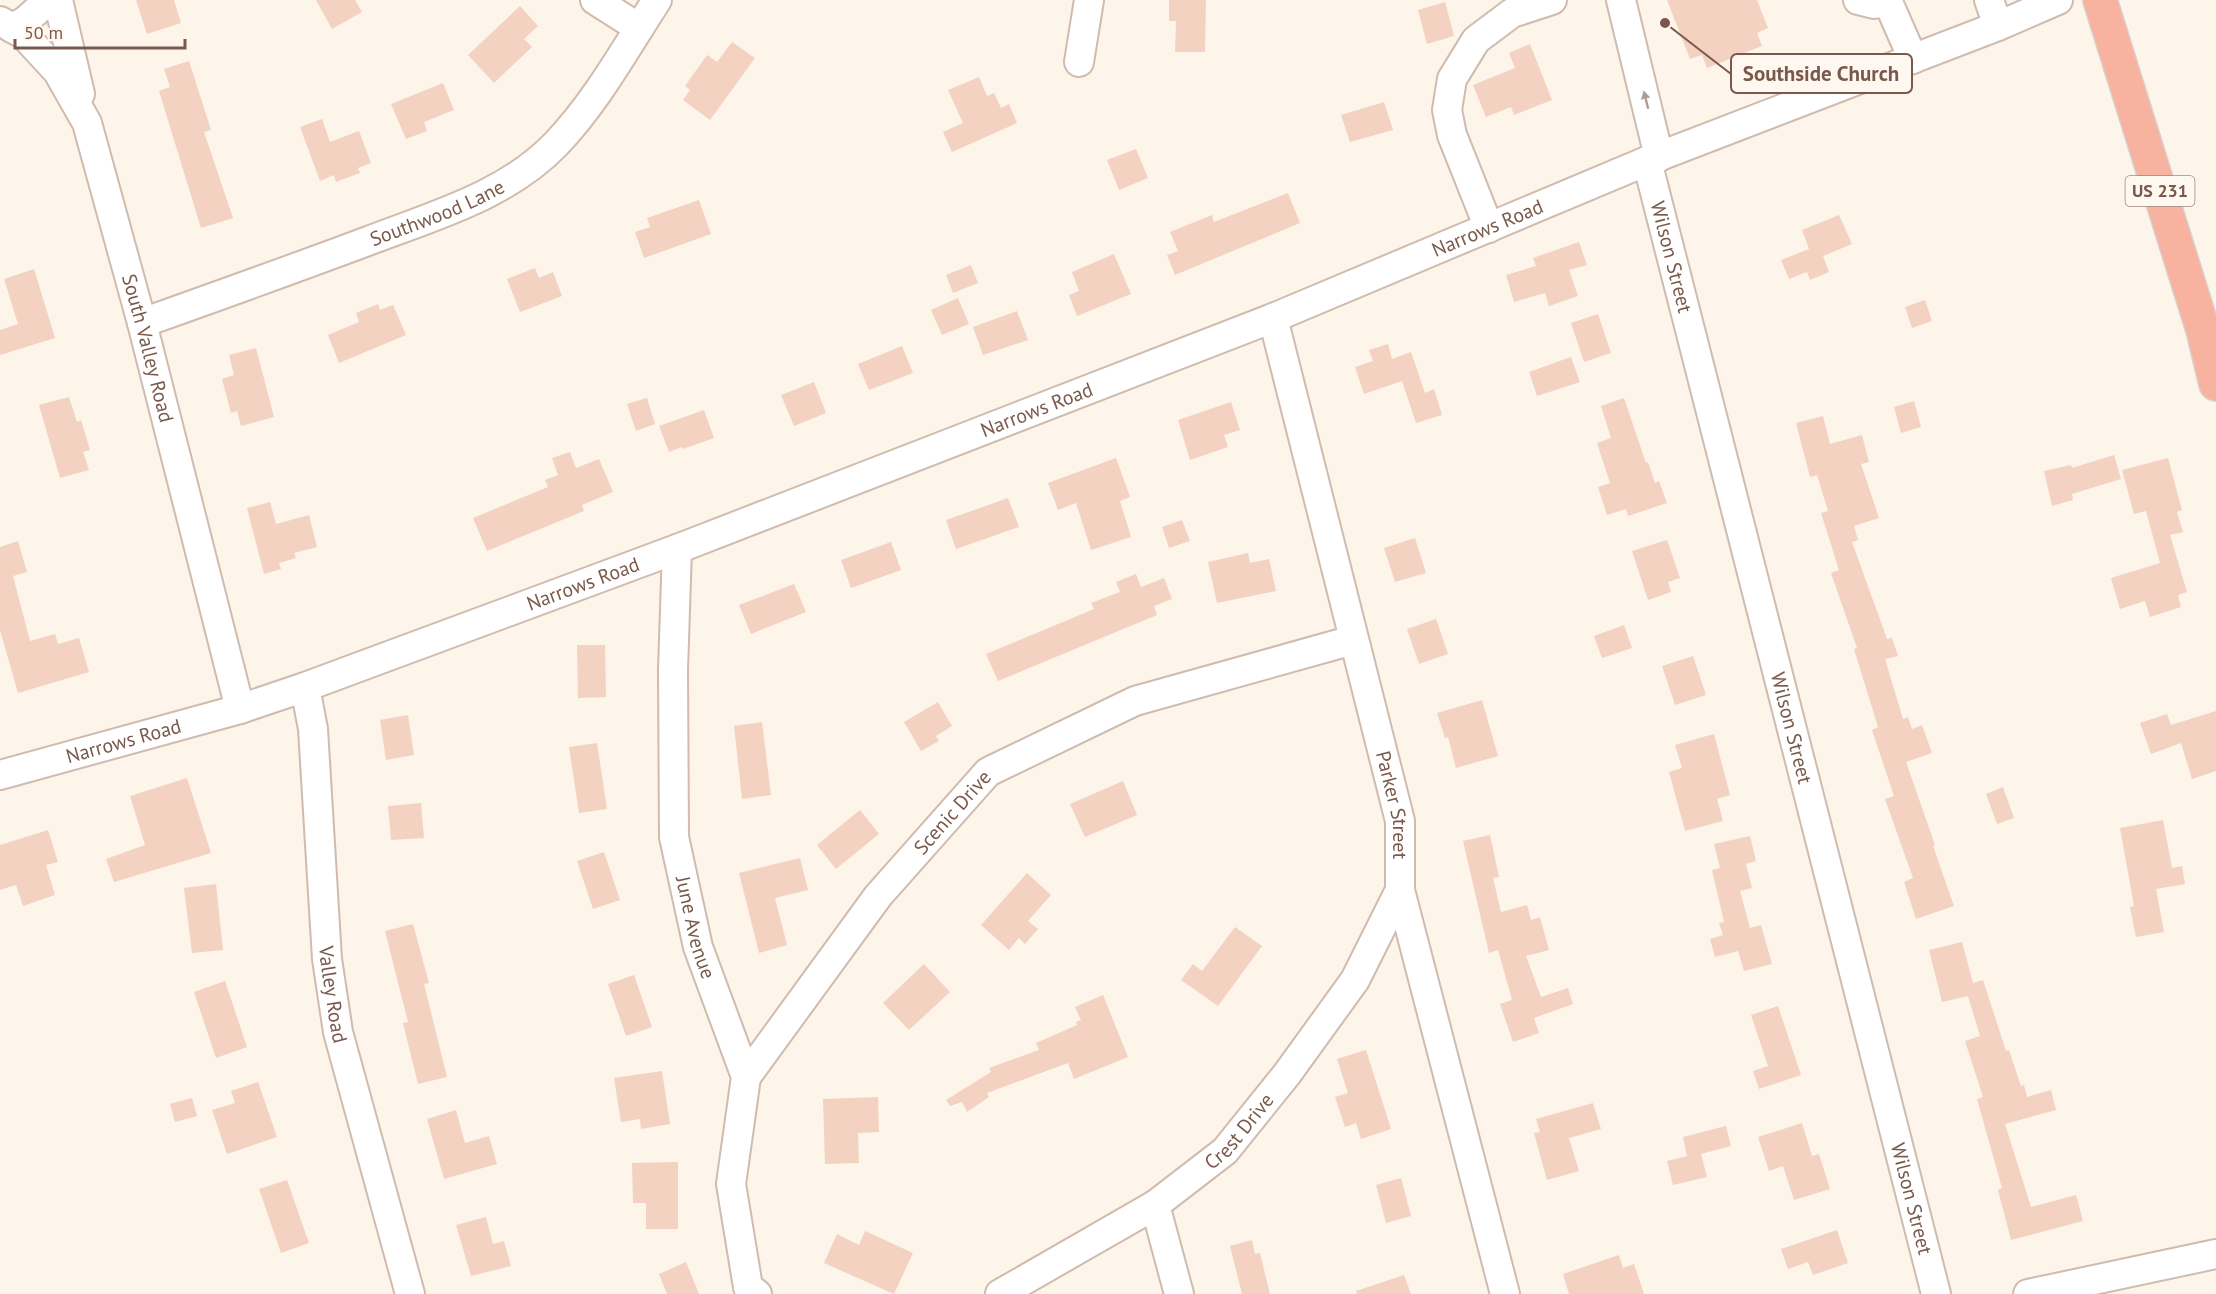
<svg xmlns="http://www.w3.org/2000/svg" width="2216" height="1294" viewBox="0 0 2216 1294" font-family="'PT Sans',sans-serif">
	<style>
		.building { fill: #f3d2c1 }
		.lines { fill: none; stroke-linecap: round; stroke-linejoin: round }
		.minor-casing { stroke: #d0bbae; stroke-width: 32 }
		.highway-casing { stroke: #d9d1cd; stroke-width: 36 }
		.minor { stroke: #fff; stroke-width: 28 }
		.highway { stroke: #f7b2a0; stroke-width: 33 }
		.oneway { fill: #af9b94 }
		.labels { text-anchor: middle; stroke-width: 4.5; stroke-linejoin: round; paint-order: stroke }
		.shield { fill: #fff8f1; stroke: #a1897e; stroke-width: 1.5 }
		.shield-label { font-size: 18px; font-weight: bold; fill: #79594c }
		.street-label { font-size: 20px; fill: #79594c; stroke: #fff8f1 }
		.leader { fill: none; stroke: #79594c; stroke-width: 2 }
		.callout-dot { fill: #79594c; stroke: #fff8f1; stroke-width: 2 }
		.callout { fill: #fff8f1; stroke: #79594c; stroke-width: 2 }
		.callout-label { font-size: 21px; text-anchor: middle; font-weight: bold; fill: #79594c }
	</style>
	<rect width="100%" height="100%" fill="#fdf4ea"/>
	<g class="building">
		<polygon points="136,0 174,0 181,23 147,34"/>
		<polygon points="316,0 355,0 362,12 332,29"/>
		<polygon points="1169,0 1206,0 1205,52 1175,52 1176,21 1169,21"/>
		<polygon points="1667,0 1757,0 1768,28 1757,33 1762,46 1707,68 1702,55 1690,59"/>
		<polygon points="1445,2 1454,36 1427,44 1418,10"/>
		<polygon points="520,6 538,26 524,39 532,47 494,83 468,55"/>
		<polygon points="732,42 755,58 710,120 683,100 690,90 685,86 707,55 717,62"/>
		<polygon points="1530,44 1552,100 1514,115 1511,107 1486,117 1473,85 1515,68 1509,53"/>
		<polygon points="189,61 211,130 204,132 233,218 201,228 159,91 170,87 164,69"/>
		<polygon points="979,77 987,96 994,93 1001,108 1009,104 1017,123 952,152 943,132 963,123 948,90"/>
		<polygon points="443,83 454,110 424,122 427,131 406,139 391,104"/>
		<polygon points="1384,102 1393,130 1350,142 1341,115"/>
		<polygon points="322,119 330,142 359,131 371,163 358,168 360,173 336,182 334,175 320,181 300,127"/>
		<polygon points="1136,149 1148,178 1119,190 1107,160"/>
		<polygon points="1288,193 1300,223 1175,275 1167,255 1178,251 1170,232 1212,215 1214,222"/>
		<polygon points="699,200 711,234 644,258 635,232 650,227 647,218"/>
		<polygon points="1839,215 1852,244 1823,256 1829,272 1810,280 1807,272 1789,279 1781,260 1809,249 1802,230"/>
		<polygon points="1579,242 1587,265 1569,270 1578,296 1549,306 1545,293 1514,302 1506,275 1536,266 1533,258"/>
		<polygon points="1114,254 1131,294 1077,316 1069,295 1079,291 1072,272"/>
		<polygon points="971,265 978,283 953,293 946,275"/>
		<polygon points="535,268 539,278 553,272 562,296 520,312 507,279"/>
		<polygon points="34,269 55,338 0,355 0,330 18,324 4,279"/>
		<polygon points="958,298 969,324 942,335 931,310"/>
		<polygon points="1925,300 1932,321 1912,328 1905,307"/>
		<polygon points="378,304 380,310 393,305 406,335 339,363 328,335 359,322 356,313"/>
		<polygon points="1017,311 1028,340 983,355 973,327"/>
		<polygon points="1598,314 1611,353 1584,362 1571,323"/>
		<polygon points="1388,344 1392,359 1411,352 1425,393 1434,389 1442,415 1416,423 1402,381 1364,394 1355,367 1373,361 1369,350"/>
		<polygon points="902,346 913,373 869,390 858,364"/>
		<polygon points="256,348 274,417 241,426 237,411 231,413 222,379 234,375 229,355"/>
		<polygon points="1571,357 1580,382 1537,396 1529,372"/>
		<polygon points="814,382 826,413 794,426 781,395"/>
		<polygon points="69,397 77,422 81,420 90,450 83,452 89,470 60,478 39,405"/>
		<polygon points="647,398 655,424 636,431 627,404"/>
		<polygon points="1624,398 1646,463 1648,462 1655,483 1659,481 1667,503 1628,516 1626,509 1607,515 1598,487 1610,483 1597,443 1611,438 1601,406"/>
		<polygon points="1914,401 1921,427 1901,433 1894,407"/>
		<polygon points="1231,402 1240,430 1224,435 1228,447 1190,460 1178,420"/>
		<polygon points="704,410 714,438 683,449 682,447 669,452 659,426"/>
		<polygon points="1823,416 1830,444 1862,435 1869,462 1861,464 1879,518 1854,526 1858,540 1852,542 1887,639 1892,638 1898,656 1885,659 1903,719 1908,717 1912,729 1922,725 1932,753 1906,762 1935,845 1933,846 1954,906 1916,919 1904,882 1913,878 1885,799 1894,796 1872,730 1878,727 1854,649 1857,648 1831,573 1839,570 1821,513 1828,511 1817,475 1810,477 1796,423"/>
		<polygon points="570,452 576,468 599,459 613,492 582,505 584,511 487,551 473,518 548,487 545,480 558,475 552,458"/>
		<polygon points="2114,455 2121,479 2072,494 2073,500 2052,506 2044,471 2071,465 2072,468"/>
		<polygon points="1116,458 1130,497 1120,501 1131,537 1091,550 1076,503 1058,510 1048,483"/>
		<polygon points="2168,458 2182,510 2177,512 2183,532 2170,535 2187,592 2178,595 2181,607 2150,617 2145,601 2120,609 2111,578 2160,563 2146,511 2134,514 2122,470"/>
		<polygon points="1008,498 1019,527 956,549 946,520"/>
		<polygon points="270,502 276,524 309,515 317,547 294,553 296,558 279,563 281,569 264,574 247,508"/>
		<polygon points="1182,520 1190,541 1169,548 1162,527"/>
		<polygon points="1415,538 1426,573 1395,582 1384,548"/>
		<polygon points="1667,540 1680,578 1668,582 1671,592 1648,600 1632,551"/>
		<polygon points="18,541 27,572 13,576 30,641 55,634 58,644 79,638 89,672 18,693 0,630 0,547"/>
		<polygon points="891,542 901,570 851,588 841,560"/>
		<polygon points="1248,553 1250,563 1269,559 1276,591 1217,603 1208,562"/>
		<polygon points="1136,574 1141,587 1164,578 1172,599 1154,606 1157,615 998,681 986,654 1094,609 1091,603 1120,592 1116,582"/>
		<polygon points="794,584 806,612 751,634 739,605"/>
		<polygon points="1436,619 1448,654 1419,664 1407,629"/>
		<polygon points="1624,625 1632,648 1602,658 1594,636"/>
		<polygon points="577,645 605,645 606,697 578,698"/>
		<polygon points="1693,656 1706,695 1675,705 1662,666"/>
		<polygon points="1482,700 1498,756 1456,768 1448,737 1445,738 1437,713"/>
		<polygon points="938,702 952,726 936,736 939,741 921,751 904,722"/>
		<polygon points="2216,711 2216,771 2192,779 2181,743 2151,754 2140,723 2167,714 2171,725"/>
		<polygon points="408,715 414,755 386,760 380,720"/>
		<polygon points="762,722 771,795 742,799 734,726"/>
		<polygon points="1714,734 1730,795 1717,799 1723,821 1685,831 1669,772 1682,768 1675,745"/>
		<polygon points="597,743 607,809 579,813 569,747"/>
		<polygon points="187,778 211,853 114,882 106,859 145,845 130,796"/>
		<polygon points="1123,781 1137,815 1085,837 1070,804"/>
		<polygon points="2003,787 2014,818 1997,824 1986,794"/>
		<polygon points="421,803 424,838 391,840 388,806"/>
		<polygon points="860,810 879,834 836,869 817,845"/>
		<polygon points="2163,820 2172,868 2182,866 2185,884 2156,889 2164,932 2136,937 2130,907 2134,906 2120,828"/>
		<polygon points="48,830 58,862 46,865 55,895 23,906 16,885 0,890 0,845"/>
		<polygon points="1490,835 1499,877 1493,878 1501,912 1527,905 1531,920 1540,917 1549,950 1526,956 1541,997 1568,988 1573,1004 1534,1018 1539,1033 1513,1042 1500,1004 1512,1000 1498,950 1489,953 1463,841"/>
		<polygon points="1750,836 1756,861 1746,864 1752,888 1740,891 1750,928 1761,925 1772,964 1744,971 1738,951 1715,957 1710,939 1723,935 1719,923 1724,922 1712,870 1720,868 1714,844"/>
		<polygon points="604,852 620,900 593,909 577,861"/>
		<polygon points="800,858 808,890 775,898 787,945 759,953 739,873"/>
		<polygon points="1027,873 1051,895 1028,921 1038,929 1025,944 1019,938 1009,950 981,925"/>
		<polygon points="216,884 223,950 192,953 184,888"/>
		<polygon points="413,924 429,983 424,984 447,1077 418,1084 403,1023 408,1022 385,931"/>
		<polygon points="1235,927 1262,946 1218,1006 1181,980 1193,964 1202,971"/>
		<polygon points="1962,942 1973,983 1983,980 2006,1051 2009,1050 2021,1086 2024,1085 2027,1097 2051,1090 2056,1110 2005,1124 2031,1207 2076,1195 2083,1221 2011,1240 1998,1190 2002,1188 1977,1099 1983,1097 1965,1041 1980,1036 1968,996 1942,1002 1929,950"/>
		<polygon points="924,964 950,992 909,1030 883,1003"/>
		<polygon points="634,975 652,1027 626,1036 608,984"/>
		<polygon points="225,981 247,1047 216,1058 194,992"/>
		<polygon points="1103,995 1128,1057 1074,1079 1068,1063 987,1093 989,1097 967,1112 962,1102 950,1106 946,1100 991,1072 989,1068 1039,1050 1036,1043 1077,1025 1076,1022 1081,1020 1075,1007"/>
		<polygon points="1778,1006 1801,1075 1759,1089 1753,1071 1768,1066 1751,1015"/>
		<polygon points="1366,1050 1391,1129 1361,1139 1356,1123 1345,1127 1335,1097 1348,1093 1337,1059"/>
		<polygon points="662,1071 670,1124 641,1129 640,1119 621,1122 614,1078"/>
		<polygon points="258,1082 277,1137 227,1154 212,1110 235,1103 231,1091"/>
		<polygon points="878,1097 879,1132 858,1133 859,1163 825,1164 823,1099"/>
		<polygon points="192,1098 197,1116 175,1122 170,1104"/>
		<polygon points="1593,1103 1601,1129 1569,1138 1579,1171 1547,1180 1534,1133 1540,1132 1536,1119"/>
		<polygon points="456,1110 465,1143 489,1136 497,1164 444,1179 427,1119"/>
		<polygon points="1802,1123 1812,1156 1819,1154 1830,1189 1794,1200 1783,1166 1769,1171 1758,1137"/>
		<polygon points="1726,1126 1731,1146 1701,1154 1707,1177 1673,1185 1667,1161 1687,1156 1683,1137"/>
		<polygon points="678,1162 678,1229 646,1229 646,1203 633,1203 632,1163"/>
		<polygon points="1401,1178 1411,1216 1386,1223 1376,1185"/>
		<polygon points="287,1180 309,1243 281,1253 259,1189"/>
		<polygon points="486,1217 493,1244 504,1241 511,1266 471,1276 456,1225"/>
		<polygon points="1837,1230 1848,1263 1813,1275 1808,1262 1788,1269 1781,1249"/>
		<polygon points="865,1231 913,1253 894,1294 824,1263 837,1234 859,1245"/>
		<polygon points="1252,1240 1255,1254 1260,1253 1270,1294 1242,1294 1230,1246"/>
		<polygon points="1619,1255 1623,1268 1634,1264 1644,1294 1569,1294 1563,1274"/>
		<polygon points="686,1262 699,1294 667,1294 659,1274"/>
		<polygon points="1404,1275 1411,1294 1357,1294 1356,1291"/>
	</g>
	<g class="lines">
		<defs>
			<g id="minor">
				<polyline points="58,0 80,94"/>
				<polyline points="595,0 639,28"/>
				<polyline points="1621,0 1659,157"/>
				<polyline points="1858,0 1874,4 1888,2 1913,59"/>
				<polyline points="1989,0 1998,26"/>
				<path id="s1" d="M 0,21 L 23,34 L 58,72 L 87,123 L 142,323 L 240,709"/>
				<polyline points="12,28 25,21 49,0"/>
				<polyline points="1079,62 1089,0"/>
				<path id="s2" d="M 1647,161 L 1936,1294"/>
				<polyline points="1489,228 1452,135 1447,110 1452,79 1476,40 1512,13 1552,0"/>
				<path id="s3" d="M 1273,318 L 1400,821 L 1400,890 L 1505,1294"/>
				<path id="s4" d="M 142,323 C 218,296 293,269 368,241 C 433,216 506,196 556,144 C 597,101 625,49 657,0"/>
				<path id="s5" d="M 677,549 L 673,670 L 674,837 L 698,947 L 746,1077 L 731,1184 L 748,1287 L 757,1294"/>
				<path id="s6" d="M 305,687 L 313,729 L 327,959 L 338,1032 L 410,1294"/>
				<path id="s7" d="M 0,775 L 240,709 L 305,687 L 677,549 L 1273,318 L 1647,161 L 1998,26 L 2058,0"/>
				<path id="s8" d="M 746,1077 L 878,896 L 988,772 L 1135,701 L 1353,640"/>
				<polyline points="1155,1205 1179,1294"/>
				<path id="s9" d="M 1000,1294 L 1155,1205 L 1225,1151 L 1287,1074 L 1355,980 L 1400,890"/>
				<polyline points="2028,1294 2216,1254"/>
			</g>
			<polyline id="highway" points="2100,0 2203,330 2216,384"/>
		</defs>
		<use href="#minor" class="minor-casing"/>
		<use href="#highway" class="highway-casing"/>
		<use href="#minor" class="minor"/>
		<use href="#highway" class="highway"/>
	</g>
	<defs><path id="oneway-solid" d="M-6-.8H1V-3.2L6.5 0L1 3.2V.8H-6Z" transform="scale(1.5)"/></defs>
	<use class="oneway" href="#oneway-solid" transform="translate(1646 100) rotate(-104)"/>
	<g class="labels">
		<rect class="shield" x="2125.5" y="176" width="69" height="30" rx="4.5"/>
		<g class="shield-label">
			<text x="2160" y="197">US 231</text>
		</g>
		<g class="street-label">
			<text dy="7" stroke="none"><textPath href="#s4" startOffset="315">Southwood Lane</textPath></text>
			<text dy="7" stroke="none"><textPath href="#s7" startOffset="1586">Narrows Road</textPath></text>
			<text dy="7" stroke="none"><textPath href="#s2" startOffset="99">Wilson Street</textPath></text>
			<text dy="7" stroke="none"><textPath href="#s1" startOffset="370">South Valley Road</textPath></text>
			<text dy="7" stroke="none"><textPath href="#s7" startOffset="1100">Narrows Road</textPath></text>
			<text dy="7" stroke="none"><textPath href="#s7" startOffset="614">Narrows Road</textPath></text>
			<text dy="7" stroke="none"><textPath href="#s2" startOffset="585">Wilson Street</textPath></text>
			<text dy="7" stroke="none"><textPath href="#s7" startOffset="128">Narrows Road</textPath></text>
			<text dy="7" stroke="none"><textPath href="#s3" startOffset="502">Parker Street</textPath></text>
			<text dy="7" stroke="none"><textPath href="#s8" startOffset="336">Scenic Drive</textPath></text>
			<text dy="7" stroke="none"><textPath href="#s5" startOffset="381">June Avenue</textPath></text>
			<text dy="7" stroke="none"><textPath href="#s6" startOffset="309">Valley Road</textPath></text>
			<text dy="7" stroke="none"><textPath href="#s9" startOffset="291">Crest Drive</textPath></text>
			<text dy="7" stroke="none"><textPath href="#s2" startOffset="1071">Wilson Street</textPath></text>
		</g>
	</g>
	<path class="leader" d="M1665 23L1731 74"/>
	<circle class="callout-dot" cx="1665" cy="23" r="6"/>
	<rect class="callout" x="1731" y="54" width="181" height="39" rx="6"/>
	<g class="callout-label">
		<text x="1821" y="81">Southside Church</text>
	</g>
	<path d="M15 39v9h170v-9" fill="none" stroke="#79594c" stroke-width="3"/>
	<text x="24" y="39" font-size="18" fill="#79594c" stroke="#fff8f1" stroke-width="4.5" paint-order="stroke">50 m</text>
</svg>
